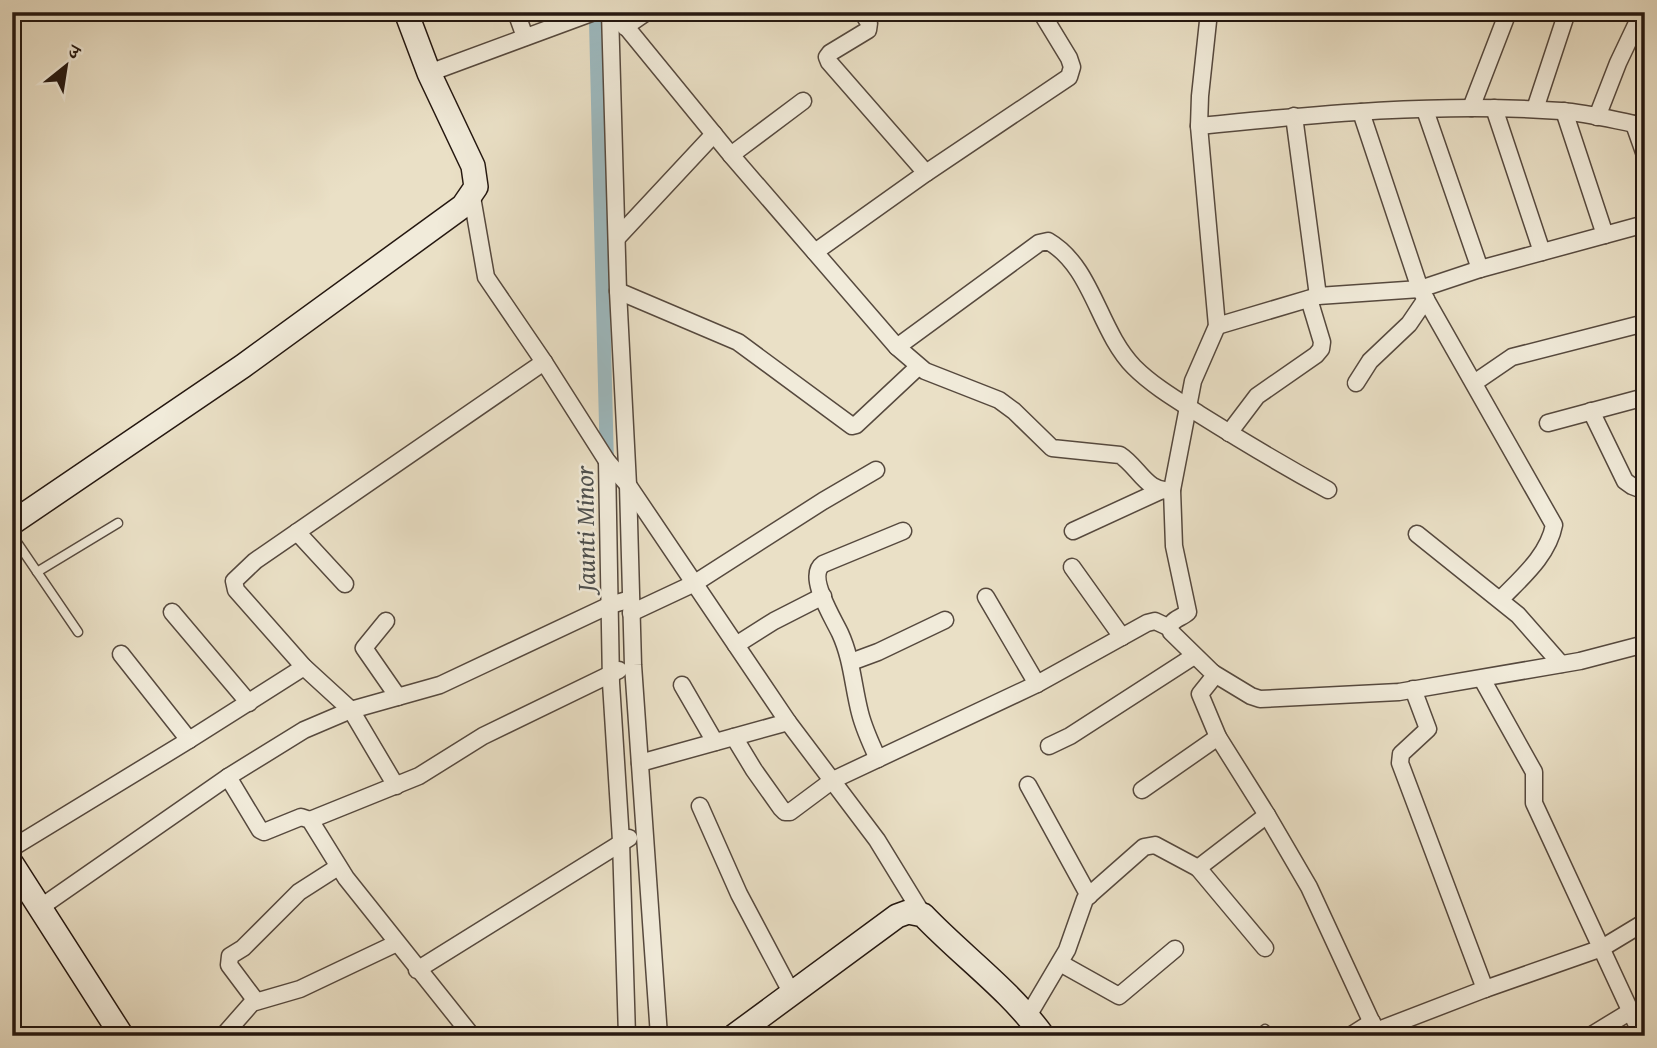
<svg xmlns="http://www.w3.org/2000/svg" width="1657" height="1048" viewBox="0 0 1657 1048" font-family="'Gentium Book Plus','Noto Serif Devanagari',serif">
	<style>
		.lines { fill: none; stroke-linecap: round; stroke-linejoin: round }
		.canal { stroke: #9dbac0; stroke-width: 14 }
		.lane-casing { stroke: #56493e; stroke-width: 11 }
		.street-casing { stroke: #56493e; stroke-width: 19 }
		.secondary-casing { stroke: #241710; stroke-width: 26 }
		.lane { stroke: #f1ebda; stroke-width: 8 }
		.street { stroke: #f1ebda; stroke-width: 16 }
		.secondary { stroke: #f1ebda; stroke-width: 23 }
		.labels { text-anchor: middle; stroke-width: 5; stroke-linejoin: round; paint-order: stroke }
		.water-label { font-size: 26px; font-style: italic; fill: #4e504e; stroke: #f1ebda }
	</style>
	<rect width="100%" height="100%" fill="#eae0c6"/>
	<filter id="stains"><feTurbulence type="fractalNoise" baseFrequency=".00286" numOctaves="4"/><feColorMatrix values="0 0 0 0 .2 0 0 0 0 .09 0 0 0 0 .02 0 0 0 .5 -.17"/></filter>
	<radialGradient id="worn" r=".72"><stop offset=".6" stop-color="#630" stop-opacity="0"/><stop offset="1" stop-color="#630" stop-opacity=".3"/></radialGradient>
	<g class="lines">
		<polyline class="canal" points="596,22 607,465"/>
		<defs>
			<g id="lane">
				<polyline points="12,535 78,632"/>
				<polyline points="37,572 118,523"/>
				<polyline points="1256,1036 1265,1029"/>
			</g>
			<g id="street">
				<polyline points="516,12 525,37"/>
				<polyline points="610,12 618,291 628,485 633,665 659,1036"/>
				<path d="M 614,12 L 731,155 L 897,347 L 925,371 L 999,400 L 1014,411 L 1052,448 L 1120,455 C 1139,467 1147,494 1172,490"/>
				<polyline points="862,12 869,23 868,30 830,53 827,57 829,62 926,173"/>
				<path d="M 1209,12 L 1200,96 L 1199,126 L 1217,326 L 1193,381 L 1172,490 L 1174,546 L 1188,612 C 1181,619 1168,619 1171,632 L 1213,673 L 1212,679 L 1200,694 L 1218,737 L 1267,815 L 1309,887 L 1378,1036"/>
				<polyline points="625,27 647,12"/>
				<polyline points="429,73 594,12"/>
				<polyline points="1471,108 1508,12"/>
				<polyline points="1494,108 1542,252"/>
				<polyline points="1535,109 1567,12"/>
				<polyline points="1425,110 1480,269"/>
				<polyline points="1564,111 1605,235"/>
				<path d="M 1361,112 L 1420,289 L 1554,525 C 1548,556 1521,578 1500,600"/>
				<polyline points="1294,116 1318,296"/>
				<polyline points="1597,117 1618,63 1636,25"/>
				<polyline points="1634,124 1645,155"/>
				<path d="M 1199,126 C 1318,114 1441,102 1561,111 C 1589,113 1617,121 1645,126"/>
				<polyline points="731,155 803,101"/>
				<polyline points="472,197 486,277 544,362 607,461 628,485 788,722 877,840 923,915"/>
				<polyline points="617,238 714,134"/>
				<polyline points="815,252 926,173 1069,77 1072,67 1069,58 1041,12"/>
				<polyline points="618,291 738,342 852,426 856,425 918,367"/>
				<polyline points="1217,326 1318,296 1420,289 1480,269 1645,224"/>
				<path d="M 897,347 L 1039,243 L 1048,241 C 1093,267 1098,330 1134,367 C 1153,386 1177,400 1199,414 C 1242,441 1284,466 1328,490"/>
				<polyline points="1356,383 1370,361 1409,324 1426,299"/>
				<polyline points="1474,383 1512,357 1645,323"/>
				<polyline points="1591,411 1625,481 1632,486 1645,491"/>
				<polyline points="1548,423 1645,397"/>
				<polyline points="1229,433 1257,396 1316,355 1321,349 1322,342 1309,299"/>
				<polyline points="607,461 611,683 621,841 627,1036"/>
				<polyline points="1073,531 1160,491"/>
				<polyline points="297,532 345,584"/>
				<polyline points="1417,534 1518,615 1561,664"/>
				<polyline points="1072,567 1122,637"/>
				<polyline points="986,597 1037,684"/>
				<polyline points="172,612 249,703"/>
				<polyline points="631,613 695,583 823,501 876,470"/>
				<polyline points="386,621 364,648 398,697"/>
				<polyline points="736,645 774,621 823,596"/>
				<polyline points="121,654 189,740"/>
				<polyline points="851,662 878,652 945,620"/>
				<polyline points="1213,673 1251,696 1260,699 1399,692 1580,661 1645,644"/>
				<polyline points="1482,679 1534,772 1534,803 1642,1036"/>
				<polyline points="682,685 715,742"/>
				<polyline points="1413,689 1428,729 1401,754 1400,763 1485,989"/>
				<polyline points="734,737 754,770 781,808 785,812 790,812 833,780 1037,684 1147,623 1155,621 1170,628"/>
				<polyline points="1049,746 1070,736 1194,656"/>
				<path d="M 878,759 C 871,744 864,729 860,713 C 853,686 852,659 840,633 C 833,618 806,576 823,564 L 903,531"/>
				<polyline points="640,763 788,722"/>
				<polyline points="228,777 260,830 264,832 301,817 310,820 346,878 472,1036"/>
				<polyline points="1028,785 1089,896"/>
				<polyline points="396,786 351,710 304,667 236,590 234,581 255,561 544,362"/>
				<polyline points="1142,790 1218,737"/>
				<polyline points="700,806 739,894 791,992"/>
				<polyline points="310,820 419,776 483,736 619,670"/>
				<polyline points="12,848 189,740 304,667"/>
				<polyline points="1198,868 1265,948"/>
				<polyline points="41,907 228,777 304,730 351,710 440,685 610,605 631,599"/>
				<polyline points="1060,963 1119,996 1175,949"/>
				<polyline points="417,970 629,838"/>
				<polyline points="256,1001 229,965 230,956 243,948 299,892 338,867"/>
				<polyline points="1028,1016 1067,950 1085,899 1144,847 1155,845 1198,868 1267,815"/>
				<polyline points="1376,1031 1485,989 1602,948 1645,922"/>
				<polyline points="223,1036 252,1003 300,989 397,943"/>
				<polyline points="1350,1036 1372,1022"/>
				<polyline points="1590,1036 1631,1011"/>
			</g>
			<g id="secondary">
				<polyline points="12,523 243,366 463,206 476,187 473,166 429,73 406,12"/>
				<polyline points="12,864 122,1036"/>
				<path d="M 734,1036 L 897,916 L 908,912 L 923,915 C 962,956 1009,989 1043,1036"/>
			</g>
		</defs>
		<use href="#lane" class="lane-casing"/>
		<use href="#street" class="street-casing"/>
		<use href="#secondary" class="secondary-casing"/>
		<use href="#lane" class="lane"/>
		<use href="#street" class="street"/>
		<use href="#secondary" class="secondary"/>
	</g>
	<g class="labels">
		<g class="water-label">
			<text transform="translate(585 529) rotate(-91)" y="9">Jaunti Minor</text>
		</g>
	</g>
	<rect width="1657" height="1048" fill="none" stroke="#eae0c6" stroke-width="42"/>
	<rect x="14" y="14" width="1629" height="1020" fill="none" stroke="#241710" stroke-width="3.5"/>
	<rect x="21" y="21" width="1615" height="1006" fill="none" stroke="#241710" stroke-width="2"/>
	<g transform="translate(66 66) rotate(30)" stroke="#f1ebda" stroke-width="5" paint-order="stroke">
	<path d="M0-5L12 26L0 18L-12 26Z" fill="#241710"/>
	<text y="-10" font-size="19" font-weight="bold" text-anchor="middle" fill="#241710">उ</text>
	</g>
	<rect width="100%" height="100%" filter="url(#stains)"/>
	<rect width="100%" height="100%" fill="url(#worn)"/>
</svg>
